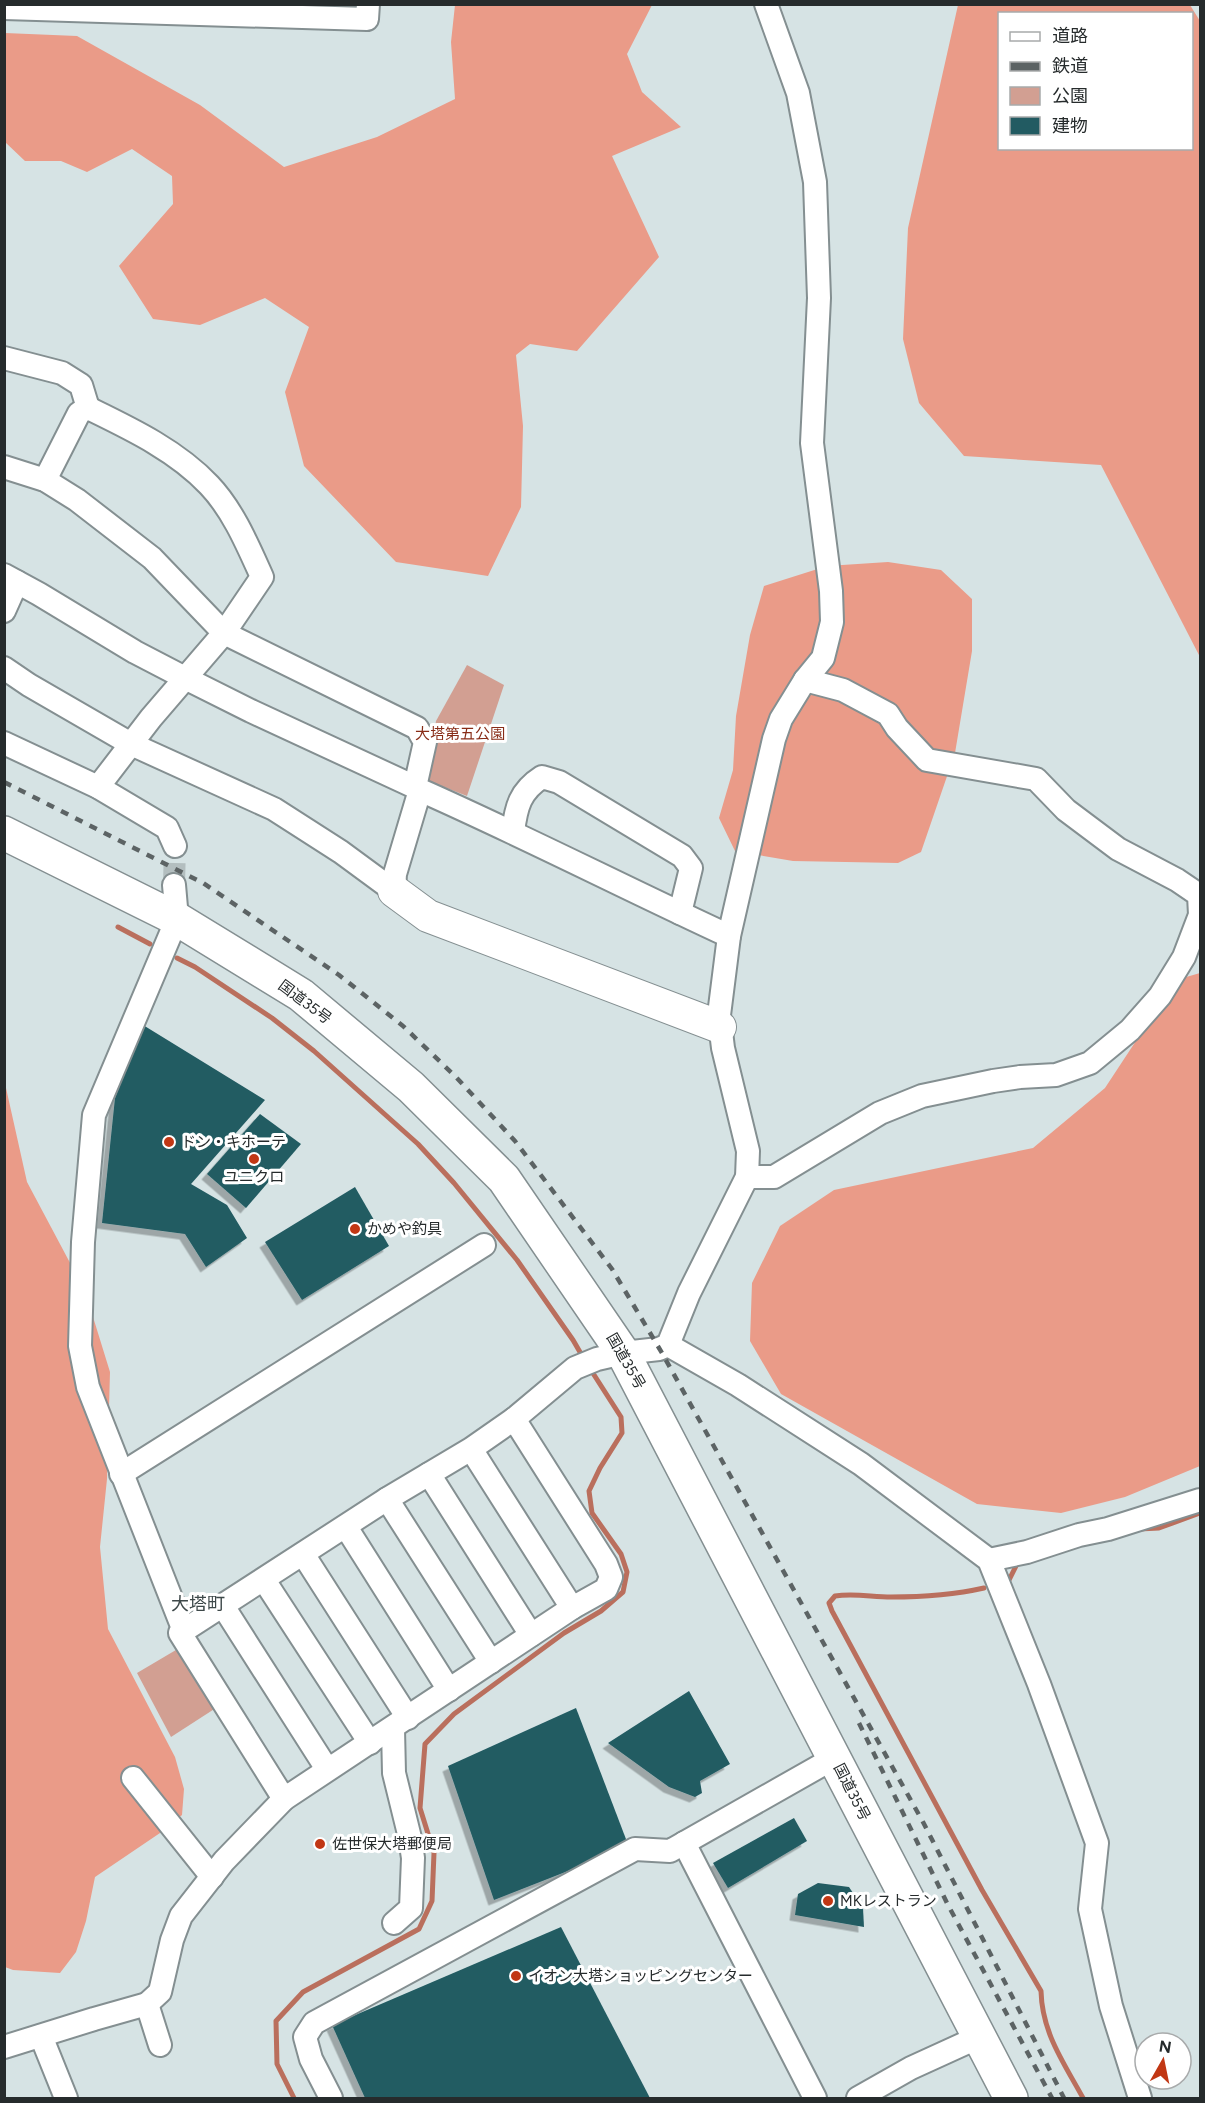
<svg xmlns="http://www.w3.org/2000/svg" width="1205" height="2103" viewBox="0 0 1205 2103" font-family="Figtree,'Noto Sans JP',sans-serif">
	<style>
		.green { fill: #d29f92 }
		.forest { fill: #ea9b88; fill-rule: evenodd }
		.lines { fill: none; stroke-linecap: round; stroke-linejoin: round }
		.stream { stroke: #ba6f5d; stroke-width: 5 }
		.building { fill: #225b62; filter: url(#shadow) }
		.street-tunnel { stroke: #b3bebf; stroke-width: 22; stroke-dasharray: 22 11; stroke-linecap: butt }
		.street-casing { stroke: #848f91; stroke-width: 26 }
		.secondary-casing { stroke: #848f91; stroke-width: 34 }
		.highway-casing { stroke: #848f91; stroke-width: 36 }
		.street { stroke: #fff; stroke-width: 22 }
		.secondary { stroke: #fff; stroke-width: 32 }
		.highway { stroke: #fff; stroke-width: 33 }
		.rail { stroke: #5c6364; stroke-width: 4.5; stroke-dasharray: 8 8; stroke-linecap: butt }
		.poi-dot { fill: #c13714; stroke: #fff; stroke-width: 2 }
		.labels { text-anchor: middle; stroke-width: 6; stroke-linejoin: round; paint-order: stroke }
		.park-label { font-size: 15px; fill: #882c17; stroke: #fff }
		.street-label { font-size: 15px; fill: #262b2c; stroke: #fff }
		.poi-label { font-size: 15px; fill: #262b2c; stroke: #fff; text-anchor: start }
		.quarter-label { font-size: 18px; fill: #3d4849; stroke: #fff }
	</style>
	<defs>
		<filter id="shadow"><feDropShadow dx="-5.5" dy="5.5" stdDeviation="0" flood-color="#0004"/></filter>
	</defs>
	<rect width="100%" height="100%" fill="#d6e3e4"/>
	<g class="green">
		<polygon points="467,665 504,685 467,796 426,780 436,721"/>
		<polygon points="181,1647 219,1706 171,1737 137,1673"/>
	</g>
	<g class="forest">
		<polygon points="455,5 652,5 627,54 642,92 681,127 612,156 659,257 577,351 530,344 516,355 523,426 521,507 488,576 396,562 304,466 285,392 309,327 265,298 200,325 153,319 119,266 173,204 172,176 132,149 87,172 61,161 25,161 5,142 5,33 77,36 200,105 284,167 377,137 455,99 451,42"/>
		<path d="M 958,5 L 1190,5 L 1200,21 L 1200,657 L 1101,465 L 964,456 L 919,403 L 903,339 L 908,228 ZM 1000,14 L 1192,14 L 1192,148 L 1000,148 Z"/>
		<polygon points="888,562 941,570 972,599 972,651 955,753 921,852 898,863 793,861 735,851 719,818 733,770 736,716 750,635 764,586 827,566"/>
		<polygon points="1200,973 1200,1466 1125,1497 1061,1513 977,1504 781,1394 750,1341 752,1283 780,1226 834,1190 1033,1148 1105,1088 1176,980"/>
		<polygon points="4,1079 27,1182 85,1291 110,1372 107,1479 100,1547 108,1629 175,1757 184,1789 182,1815 160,1833 95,1877 86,1921 76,1952 60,1973 13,1970 5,1967"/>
	</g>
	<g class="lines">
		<g class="stream">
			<polyline points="118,927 150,944"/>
			<polyline points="177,958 195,967 272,1018 314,1051 418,1144 454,1183 517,1260 573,1340 584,1359"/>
			<polyline points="1139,1529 1159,1528 1200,1513"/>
			<polyline points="1008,1582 1018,1562"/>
			<path d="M 984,1588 C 953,1595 923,1597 891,1597 C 872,1597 854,1593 835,1596 L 829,1603 L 832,1611 L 982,1890 L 1041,1991 C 1042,2033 1064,2063 1083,2098"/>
			<polyline points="294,2098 277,2064 276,2021 303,1992 419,1929 432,1901 434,1853 420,1808 425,1744 454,1714 564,1633 601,1611 623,1592 627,1572 621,1554 592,1513 589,1491 600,1468 622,1433 621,1417 589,1367"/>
		</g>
	</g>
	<g class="building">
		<polygon points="143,1025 265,1100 191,1184 227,1205 247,1238 206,1267 185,1234 102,1223 115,1098"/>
		<polygon points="260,1114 301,1144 246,1208 207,1174"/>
		<polygon points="355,1187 389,1246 302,1300 265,1242"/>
		<polygon points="689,1691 730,1764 700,1781 702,1793 695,1797 669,1787 608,1743"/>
		<polygon points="576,1708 629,1847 494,1900 448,1766"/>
		<polygon points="794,1818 807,1841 728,1888 713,1863"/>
		<polygon points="818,1883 849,1887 863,1908 864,1927 795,1915 798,1894"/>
		<polygon points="561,1927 650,2098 365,2098 332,2025"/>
	</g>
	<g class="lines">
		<polyline class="street-tunnel" points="174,885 175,846"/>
		<defs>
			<g id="street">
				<polyline points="4,8 367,19 368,4"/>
				<polyline points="4,358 62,373 81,385 88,408"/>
				<polyline points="4,467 45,480 77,500 152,558 224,633 151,718 98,787"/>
				<path d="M 45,480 L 79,413 L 88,408 C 129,428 176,450 209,485 C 233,510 248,546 262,577 L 224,633 L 417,728 L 425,742 L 415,787 L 420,790 C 524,836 625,888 729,936"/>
				<polyline points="4,575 39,594 135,652 185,678 251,711 415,787"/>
				<polyline points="4,611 17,582"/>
				<polyline points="4,668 29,685 131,744 274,809 341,852 394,891"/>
				<polyline points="4,743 98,787 167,828 175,846"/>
				<path d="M 513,832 C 516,807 520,791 542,777 L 559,782 L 682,856 L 691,868 L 680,913"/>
				<polyline points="174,885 177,919 94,1115 83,1242 80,1346 88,1387 184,1631"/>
				<polyline points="394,891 395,874 420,790"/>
				<polyline points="747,1177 774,1177 880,1113 922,1096 993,1081 1020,1077 1056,1075 1090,1063 1130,1030 1160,996 1184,957 1200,915 1199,895 1177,880 1118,849 1066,810 1036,779 927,760 897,728 888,714 843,690 805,680"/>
				<polyline points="668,1345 738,1385 861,1464 989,1560 1039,1684 1097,1843 1090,1909 1111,2006 1140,2098"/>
				<polyline points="514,1419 606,1564 611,1577 606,1589 572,1608"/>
				<polyline points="471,1449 572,1608 284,1799 180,1633 387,1499 471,1449 514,1419 575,1368 597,1359 623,1353 659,1349 668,1345 689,1293 747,1177 748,1151 723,1048 719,1015 729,936 774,739 781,719 805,680 823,658 832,622 831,591 812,443 819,298 815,182 798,93 766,4"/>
				<polyline points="121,1474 484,1245"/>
				<polyline points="429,1474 531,1635"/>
				<polyline points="387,1499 491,1662"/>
				<polyline points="346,1527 449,1690"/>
				<polyline points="303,1554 408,1718"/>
				<polyline points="989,1560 1027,1552 1079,1535 1108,1529 1200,1500"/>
				<polyline points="264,1580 370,1743"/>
				<polyline points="223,1606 327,1769"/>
				<polyline points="393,1729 394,1773 410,1838 413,1858 411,1908 394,1923"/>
				<polyline points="133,1778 212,1877"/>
				<polyline points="684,1843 815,2098"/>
				<polyline points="147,2004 160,2045"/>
				<polyline points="41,2036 66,2098"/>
				<polyline points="4,2047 94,2019 147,2004 160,1992 172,1940 181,1916 224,1861 284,1799"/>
				<polyline points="331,2098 311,2059 305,2037 314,2023 635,1849 670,1851 834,1758"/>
				<polyline points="858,2098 911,2068 979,2037"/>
			</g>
			<polyline id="secondary" points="394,891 428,916 720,1027"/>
			<polyline id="highway" points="4,833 177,919 301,995 411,1087 504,1179 623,1353 1011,2098"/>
		</defs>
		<use href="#street" class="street-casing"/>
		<use href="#secondary" class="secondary-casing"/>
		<use href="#highway" class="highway-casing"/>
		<use href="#street" class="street"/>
		<use href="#secondary" class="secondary"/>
		<use href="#highway" class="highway"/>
		<g class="rail">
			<polyline points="4,782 203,883 339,975 403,1026 456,1077 515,1141 612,1269 662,1353 923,1822 1064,2098"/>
			<polyline points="859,1723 948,1905 1052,2098"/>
		</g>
	</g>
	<g class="poi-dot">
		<circle cx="169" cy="1142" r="6"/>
		<circle cx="254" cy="1159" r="6"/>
		<circle cx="355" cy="1229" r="6"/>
		<circle cx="320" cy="1844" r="6"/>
		<circle cx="828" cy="1901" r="6"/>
		<circle cx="516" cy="1976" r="6"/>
	</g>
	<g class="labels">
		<g class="park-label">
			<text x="460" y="739">大塔第五公園</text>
		</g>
		<g class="street-label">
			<text transform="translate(305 1002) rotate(37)" y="5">国道35号</text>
			<text transform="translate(626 1361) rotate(60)" y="5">国道35号</text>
			<text transform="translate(852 1792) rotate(63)" y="5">国道35号</text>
		</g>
		<g class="poi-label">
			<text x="181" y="1147">ドン・キホーテ</text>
			<text x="254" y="1182" text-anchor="middle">ユニクロ</text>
			<text x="367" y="1234">かめや釣具</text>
			<text x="332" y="1849">佐世保大塔郵便局</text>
			<text x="840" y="1906">MKレストラン</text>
			<text x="528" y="1981">イオン大塔ショッピングセンター</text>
		</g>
		<g class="quarter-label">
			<text x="198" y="1610">大塔町</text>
		</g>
	</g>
	<rect width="1205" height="2103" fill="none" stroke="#262b2c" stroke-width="12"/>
	<rect x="998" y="12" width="195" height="138" fill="#ffffff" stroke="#a8aaab" stroke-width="1.5"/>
	<rect x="1010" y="32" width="30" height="9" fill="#ffffff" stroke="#a8aaab" stroke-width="1.5"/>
	<text x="1052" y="42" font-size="18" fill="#262b2c">道路</text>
	<rect x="1010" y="62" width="30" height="9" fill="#5c6364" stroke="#a8aaab" stroke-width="1.5"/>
	<text x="1052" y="72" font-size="18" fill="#262b2c">鉄道</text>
	<rect x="1010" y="87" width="30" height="18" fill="#d29f92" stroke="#a8aaab" stroke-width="1.5"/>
	<text x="1052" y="102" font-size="18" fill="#262b2c">公園</text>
	<rect x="1010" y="117" width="30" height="18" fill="#225b62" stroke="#a8aaab" stroke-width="1.5"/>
	<text x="1052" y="132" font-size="18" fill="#262b2c">建物</text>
	<g transform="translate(1163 2061) rotate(9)"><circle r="28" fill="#ffffff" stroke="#a8aaab" stroke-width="1.5"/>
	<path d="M0-4.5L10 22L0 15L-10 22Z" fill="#c13714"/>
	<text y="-9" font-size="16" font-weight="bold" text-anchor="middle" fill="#262b2c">N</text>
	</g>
</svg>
